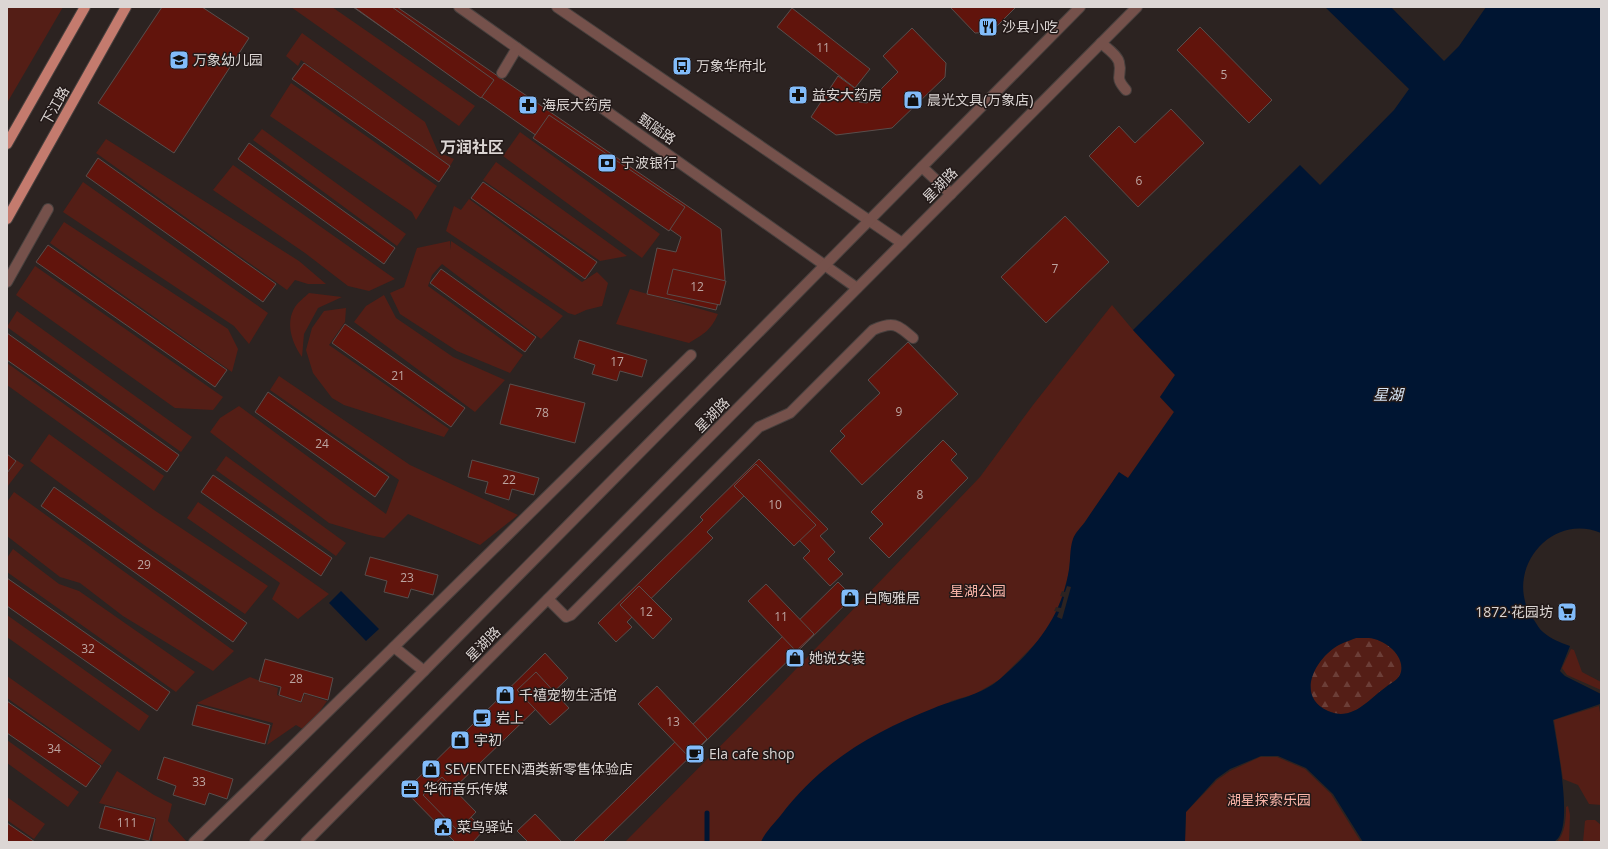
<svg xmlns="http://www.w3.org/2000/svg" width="1608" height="849" viewBox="0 0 1608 849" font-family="'Open Sans','Noto Sans SC',sans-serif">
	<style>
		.green { fill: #541e16 }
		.forest { fill: url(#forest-firs) }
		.water { fill: #001532; fill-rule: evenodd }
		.pier { fill: #2c2321 }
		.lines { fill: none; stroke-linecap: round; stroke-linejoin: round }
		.stream { stroke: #001532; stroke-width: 5 }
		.building { fill: #61140c; stroke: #584e4c }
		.minor-casing { stroke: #48403e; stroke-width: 12 }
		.major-casing { stroke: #48403e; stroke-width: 12 }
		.minor { stroke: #75514b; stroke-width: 10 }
		.major { stroke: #c47b6e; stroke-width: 10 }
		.labels { text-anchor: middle; stroke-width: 3; stroke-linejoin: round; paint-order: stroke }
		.number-label { font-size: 12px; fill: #bda6a2 }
		.poi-label { font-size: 14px; fill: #dcd6d4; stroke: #221918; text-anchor: start }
		.street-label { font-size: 14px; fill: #dcd6d4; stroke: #221918 }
		.park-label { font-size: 14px; fill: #fcb6a9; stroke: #221918 }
		.water-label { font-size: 15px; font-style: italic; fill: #d5e4f5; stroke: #221918 }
		.quarter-label { font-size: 16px; font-weight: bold; fill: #dcd6d4; stroke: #221918 }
	</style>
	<defs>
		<pattern id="forest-firs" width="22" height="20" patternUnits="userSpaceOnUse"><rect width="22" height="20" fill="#541e16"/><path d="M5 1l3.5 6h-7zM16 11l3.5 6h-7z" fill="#6c3e37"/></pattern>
	</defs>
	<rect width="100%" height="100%" fill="#2c2321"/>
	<g class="green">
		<polygon points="7,7 63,7 7,103"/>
		<polygon points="291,7 332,7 475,106 459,126"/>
		<polygon points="302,33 425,122 438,152 454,159 450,166 301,60 298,66 286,56"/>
		<polygon points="291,83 437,186 416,220 412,212 270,116"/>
		<polygon points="262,129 406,234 397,246 253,140"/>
		<polygon points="520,132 660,234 642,258 503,156"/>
		<polygon points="106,139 299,261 326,284 308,284 295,280 287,290 96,153"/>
		<polygon points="496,162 627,256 600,261 483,180"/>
		<polygon points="233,165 395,279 369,291 348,286 305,253 213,190"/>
		<polygon points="83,182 268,313 249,344 234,326 63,212"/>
		<polygon points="469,199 582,282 597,272 608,283 602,306 586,310 575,315 568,313 446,231 454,206 461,210"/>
		<polygon points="64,222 228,329 238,349 232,372 50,243"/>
		<polygon points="450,241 450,250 451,241 563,316 541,339 442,264 432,275 428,286 523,355 510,373 457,351 400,314 390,293 404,287 417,248"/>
		<polygon points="35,266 223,397 213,410 175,408 16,295"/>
		<path d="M 630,289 L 718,314 C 711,330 704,334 689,343 L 616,324 Z"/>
		<path d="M 309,293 L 342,297 L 318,308 L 304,334 L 302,357 C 292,343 285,323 295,307 C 298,302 305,297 309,293 Z"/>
		<polygon points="384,295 396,318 453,357 505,380 475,412 354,322 366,306"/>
		<polygon points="1112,305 1133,330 1175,375 1160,397 1174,412 1128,478 1119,473 1073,539 1068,576 1062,597 1054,618 1041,638 999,680 975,694 951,701 763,839 761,842 625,842 773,693 980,477 1033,405"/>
		<polygon points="346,308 345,322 329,345 449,429 444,437 344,405 332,398 313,373 306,350 312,328 324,311"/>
		<polygon points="17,311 192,437 181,452 7,327"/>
		<polygon points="7,363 164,476 154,491 7,385"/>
		<polygon points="279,376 410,465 518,515 480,545 408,514 384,538 369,535 329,523 210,432 220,418 239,406 386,514 399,480 270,390"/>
		<polygon points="49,434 154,510 268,586 245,614 144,545 30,461"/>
		<polygon points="226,456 346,543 336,556 216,470"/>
		<polygon points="16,460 24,465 7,487 7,474"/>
		<polygon points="14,492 234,651 213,671 123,616 80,583 60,577 7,536 7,502"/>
		<polygon points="198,502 329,594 298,619 272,599 280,583 187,518"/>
		<polygon points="13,549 59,584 79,591 195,672 176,692 7,572 7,558"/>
		<polygon points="7,615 149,716 139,731 7,637"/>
		<polygon points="1571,649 1574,650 1582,672 1601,682 1601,690 1567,675 1562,668"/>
		<polygon points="7,676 112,750 102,765 7,698"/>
		<polygon points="250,677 278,688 277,695 301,703 305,694 327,701 306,731 296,725 267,745 273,723 197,703"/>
		<polygon points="1599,706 1601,719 1601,805 1589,804 1578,785 1563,779 1554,720"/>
		<polygon points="7,740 79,792 68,807 7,763"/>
		<polygon points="1260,757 1277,757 1305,769 1331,794 1361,842 1185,842 1186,812 1217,780 1230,771"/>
		<polygon points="117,771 154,795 172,804 168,821 187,842 153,842 152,841 156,818 99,803"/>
		<polygon points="7,797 45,824 34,839 7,820"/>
		<path d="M 1568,806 L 1570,815 L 1569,842 L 1557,842 C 1565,833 1566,819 1566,807 Z"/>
		<polygon points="1587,820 1595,820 1601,825 1601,842 1583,842 1585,821"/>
	</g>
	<path class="forest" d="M 1356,638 C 1360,638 1365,638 1369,638 C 1384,639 1405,655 1401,672 C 1399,680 1392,682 1386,687 C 1369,699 1353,722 1328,711 C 1296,697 1313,663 1334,648 C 1341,643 1348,641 1356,638 Z"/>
	<g class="water">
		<path d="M 1325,7 L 1391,7 L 1444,61 L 1459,46 L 1486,7 L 1601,7 L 1601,533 C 1549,511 1501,574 1534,620 C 1537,624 1539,629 1543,632 C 1551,639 1561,643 1570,646 L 1560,671 L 1565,676 L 1601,694 L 1601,707 L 1600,704 L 1553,720 C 1557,745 1571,814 1560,835 C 1559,838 1556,840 1554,842 L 1363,842 L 1333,794 L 1306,768 L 1278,756 L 1261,756 L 1230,769 L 1216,779 L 1186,812 L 1185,842 L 761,842 C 765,832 774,824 781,815 C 821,762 873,732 934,708 C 956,699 982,695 1000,679 C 1033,651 1060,619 1068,575 C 1071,564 1069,550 1073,539 C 1075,533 1081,527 1085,522 C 1096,505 1108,489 1119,472 L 1128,478 L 1174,412 L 1160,397 L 1175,375 L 1133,330 L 1300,165 L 1320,185 L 1394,110 L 1409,89 ZM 1356,638 C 1360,638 1365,638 1369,638 C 1384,639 1405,655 1401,672 C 1399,680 1392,682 1386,687 C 1369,699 1353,722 1328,711 C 1297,697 1313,663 1334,648 C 1341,643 1348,641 1356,638 Z"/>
		<polygon points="341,591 379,629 366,641 329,603"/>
	</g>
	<polygon class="pier" points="1067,586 1071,587 1062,619 1057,617 1059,612 1054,611 1056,607 1061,608 1064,597 1060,596 1062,591 1065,592"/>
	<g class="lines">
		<polyline class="stream" points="707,842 707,813"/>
	</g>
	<g class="building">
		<polygon points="162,7 202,7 249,38 174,153 98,103"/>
		<polygon points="353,7 397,7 721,229 725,279 716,310 647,294 657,248 676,252 681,237"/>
		<polygon points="354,7 392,7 494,80 481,98"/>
		<polygon points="950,7 1016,7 991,32 975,33"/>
		<polygon points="792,8 870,69 855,88 777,27"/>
		<polygon points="1200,27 1272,100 1249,123 1177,50"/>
		<polygon points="912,28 946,63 945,77 892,128 836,135 811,117 838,76 864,95 859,102 867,103 898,72 883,56"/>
		<polygon points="304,63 450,166 439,182 292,79"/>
		<polygon points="1171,109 1204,143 1138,207 1089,156 1119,126 1135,143"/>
		<polygon points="549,115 685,207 669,231 533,138"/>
		<polygon points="249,143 395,248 384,264 238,159"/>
		<polygon points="98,158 276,284 263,302 86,176"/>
		<polygon points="483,182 597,262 585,279 471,198"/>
		<polygon points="1065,216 1109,262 1046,323 1001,277"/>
		<polygon points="48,245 227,370 215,387 36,262"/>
		<polygon points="441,269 536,337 525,352 430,283"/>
		<polygon points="673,269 726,281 720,305 667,294"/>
		<polygon points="345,324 465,408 451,427 332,343"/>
		<polygon points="7,333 179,455 167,472 7,360"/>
		<polygon points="579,340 647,360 642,377 620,371 617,381 592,374 595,365 574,358"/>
		<polygon points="908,342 958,394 862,485 830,451 845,436 840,431 880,393 868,380"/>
		<polygon points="510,384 585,403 575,443 500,424"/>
		<polygon points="268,392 389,477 375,497 255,412"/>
		<polygon points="943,440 957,454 951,460 968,478 889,558 869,538 883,524 871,512"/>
		<polygon points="7,454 16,461 7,473"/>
		<polygon points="759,459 828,529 820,536 835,552 828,559 843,574 830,586 803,558 810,551 750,490 707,532 713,538 627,622 632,627 616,642 598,623 703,520 700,517"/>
		<polygon points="472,460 539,478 534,495 512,489 509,500 485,493 488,482 468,477"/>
		<polygon points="756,464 816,525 794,546 734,486"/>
		<polygon points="213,475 332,558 321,576 201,492"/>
		<polygon points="54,487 247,623 233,642 41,506"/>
		<polygon points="370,557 438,575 433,595 411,589 408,598 384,592 387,581 365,575"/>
		<polygon points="7,578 170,692 157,711 7,606"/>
		<polygon points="838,582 853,597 603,842 573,842"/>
		<polygon points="766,584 814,634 796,651 748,601"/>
		<polygon points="639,586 672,619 653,639 620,605"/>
		<polygon points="545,653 568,678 448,794 484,830 473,842 455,842 405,791"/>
		<polygon points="265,659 333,678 328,700 304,693 301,702 279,695 281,687 259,681"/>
		<polygon points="536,672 569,708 550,725 517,690"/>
		<polygon points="657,686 707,739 689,757 638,704"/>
		<polygon points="7,701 101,766 86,787 7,733"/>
		<polygon points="197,705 270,725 265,744 192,725"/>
		<polygon points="164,757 233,779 227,799 209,793 205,805 173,795 176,786 157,779"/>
		<polygon points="442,777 476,812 458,831 423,795"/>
		<polygon points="105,806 155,819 149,841 99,828"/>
		<polygon points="535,814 562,842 528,842 517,831"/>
		<polygon points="7,823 35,842 7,842"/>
	</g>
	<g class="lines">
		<defs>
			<g id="minor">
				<polyline points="459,7 857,288"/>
				<polyline points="557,7 902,243"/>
				<path d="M 1101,43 C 1107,48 1117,55 1119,62 C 1123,77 1113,75 1126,90"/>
				<polyline points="502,73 517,48"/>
				<polyline points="922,167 951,194"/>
				<polyline points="7,282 48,209"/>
				<path d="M 548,599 L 566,617 L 571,615 L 759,427 L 790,413 L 873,330 C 893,321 897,324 913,338"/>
				<polyline points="394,647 424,671"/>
				<path d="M 194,842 C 361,681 525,517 691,355"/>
				<polyline points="255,842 1080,7"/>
				<polyline points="306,842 1137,7"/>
			</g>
			<g id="major">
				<polyline points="7,144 85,7"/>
				<polyline points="7,219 126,7"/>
			</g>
		</defs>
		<use href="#minor" class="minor-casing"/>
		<use href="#major" class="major-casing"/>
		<use href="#minor" class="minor"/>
		<use href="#major" class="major"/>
	</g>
	<defs>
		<symbol id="restaurant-square" viewBox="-11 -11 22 22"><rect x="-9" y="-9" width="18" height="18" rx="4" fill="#82bcfa" stroke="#221918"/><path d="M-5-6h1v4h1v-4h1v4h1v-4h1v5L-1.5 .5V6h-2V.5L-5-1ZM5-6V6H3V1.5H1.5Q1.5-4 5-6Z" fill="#111"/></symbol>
		<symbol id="school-square" viewBox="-11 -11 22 22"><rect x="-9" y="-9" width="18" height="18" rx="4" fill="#82bcfa" stroke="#221918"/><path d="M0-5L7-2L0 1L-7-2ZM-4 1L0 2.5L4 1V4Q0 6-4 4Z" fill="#111"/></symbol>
		<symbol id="bus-square" viewBox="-11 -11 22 22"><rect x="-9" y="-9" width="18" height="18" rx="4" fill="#82bcfa" stroke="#221918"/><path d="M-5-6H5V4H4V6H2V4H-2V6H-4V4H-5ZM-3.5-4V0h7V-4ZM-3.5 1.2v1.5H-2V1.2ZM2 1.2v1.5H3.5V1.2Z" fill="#111"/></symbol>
		<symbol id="pharmacy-square" viewBox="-11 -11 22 22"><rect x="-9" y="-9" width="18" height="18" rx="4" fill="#82bcfa" stroke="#221918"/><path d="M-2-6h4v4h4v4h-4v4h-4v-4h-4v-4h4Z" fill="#111"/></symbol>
		<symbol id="shop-square" viewBox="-11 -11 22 22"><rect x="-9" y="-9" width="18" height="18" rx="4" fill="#82bcfa" stroke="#221918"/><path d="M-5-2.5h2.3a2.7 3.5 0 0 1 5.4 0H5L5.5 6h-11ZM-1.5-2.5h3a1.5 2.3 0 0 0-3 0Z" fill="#111"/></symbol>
		<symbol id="bank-square" viewBox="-11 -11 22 22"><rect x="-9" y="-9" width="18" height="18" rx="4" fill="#82bcfa" stroke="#221918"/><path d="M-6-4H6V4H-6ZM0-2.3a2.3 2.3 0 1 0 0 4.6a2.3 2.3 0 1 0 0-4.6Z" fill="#111"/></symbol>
		<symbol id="supermarket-square" viewBox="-11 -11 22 22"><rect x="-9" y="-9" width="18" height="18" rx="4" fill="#82bcfa" stroke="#221918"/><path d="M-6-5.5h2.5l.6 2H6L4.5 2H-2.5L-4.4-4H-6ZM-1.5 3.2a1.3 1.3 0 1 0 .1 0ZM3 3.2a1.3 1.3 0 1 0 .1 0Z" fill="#111"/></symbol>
		<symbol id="cafe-square" viewBox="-11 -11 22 22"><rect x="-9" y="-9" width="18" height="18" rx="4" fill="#82bcfa" stroke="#221918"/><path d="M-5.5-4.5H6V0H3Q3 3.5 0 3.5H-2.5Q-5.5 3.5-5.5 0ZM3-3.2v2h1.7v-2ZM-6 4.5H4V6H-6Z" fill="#111"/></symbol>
		<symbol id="office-square" viewBox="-11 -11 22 22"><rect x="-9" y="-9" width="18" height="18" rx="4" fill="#82bcfa" stroke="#221918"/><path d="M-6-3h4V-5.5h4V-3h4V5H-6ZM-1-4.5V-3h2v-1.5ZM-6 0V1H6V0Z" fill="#111"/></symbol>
		<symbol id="civic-square" viewBox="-11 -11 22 22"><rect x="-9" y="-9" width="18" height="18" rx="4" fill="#82bcfa" stroke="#221918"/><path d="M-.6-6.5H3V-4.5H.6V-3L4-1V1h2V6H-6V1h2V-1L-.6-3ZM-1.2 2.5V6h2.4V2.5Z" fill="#111"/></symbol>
	</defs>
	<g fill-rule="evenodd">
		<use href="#restaurant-square" x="977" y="16" width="22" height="22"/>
		<use href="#school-square" x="168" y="49" width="22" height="22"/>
		<use href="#bus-square" x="671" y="55" width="22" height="22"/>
		<use href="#pharmacy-square" x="787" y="84" width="22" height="22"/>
		<use href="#shop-square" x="902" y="89" width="22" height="22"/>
		<use href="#pharmacy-square" x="517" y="94" width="22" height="22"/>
		<use href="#bank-square" x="596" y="152" width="22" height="22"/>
		<use href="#shop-square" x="839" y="587" width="22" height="22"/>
		<use href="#supermarket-square" x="1556" y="601" width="22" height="22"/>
		<use href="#shop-square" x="784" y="647" width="22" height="22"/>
		<use href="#shop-square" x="494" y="684" width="22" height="22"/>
		<use href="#cafe-square" x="471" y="707" width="22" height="22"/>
		<use href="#shop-square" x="449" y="729" width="22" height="22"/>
		<use href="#cafe-square" x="684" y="743" width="22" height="22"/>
		<use href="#shop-square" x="420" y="758" width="22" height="22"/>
		<use href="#office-square" x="399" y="778" width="22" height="22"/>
		<use href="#civic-square" x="432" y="816" width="22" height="22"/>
	</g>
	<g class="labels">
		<g class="number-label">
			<text x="823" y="52">11</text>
			<text x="1224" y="79">5</text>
			<text x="1139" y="185">6</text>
			<text x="1055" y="273">7</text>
			<text x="697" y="291">12</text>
			<text x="617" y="366">17</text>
			<text x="398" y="380">21</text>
			<text x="899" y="416">9</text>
			<text x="542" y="417">78</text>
			<text x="322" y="448">24</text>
			<text x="509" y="484">22</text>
			<text x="920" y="499">8</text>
			<text x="775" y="509">10</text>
			<text x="144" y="569">29</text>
			<text x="407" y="582">23</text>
			<text x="646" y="616">12</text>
			<text x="781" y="621">11</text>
			<text x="88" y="653">32</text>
			<text x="296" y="683">28</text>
			<text x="673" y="726">13</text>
			<text x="54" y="753">34</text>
			<text x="199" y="786">33</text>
			<text x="127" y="827">111</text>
		</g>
		<g class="poi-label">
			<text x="1002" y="32">沙县小吃</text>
			<text x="193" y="65">万象幼儿园</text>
			<text x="696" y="71">万象华府北</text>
			<text x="812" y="100">益安大药房</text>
			<text x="927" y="105">晨光文具(万象店)</text>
			<text x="542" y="110">海辰大药房</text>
			<text x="621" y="168">宁波银行</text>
			<text x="864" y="603">白陶雅居</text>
			<text x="1553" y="617" text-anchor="end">1872·花园坊</text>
			<text x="809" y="663">她说女装</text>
			<text x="519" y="700">千禧宠物生活馆</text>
			<text x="496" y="723">岩上</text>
			<text x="474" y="745">宇初</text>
			<text x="709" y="759">Ela cafe shop</text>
			<text x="445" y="774">SEVENTEEN酒类新零售体验店</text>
			<text x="424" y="794">华衎音乐传媒</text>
			<text x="457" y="832">菜鸟驿站</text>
		</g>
		<g class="street-label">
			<text transform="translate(55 106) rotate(-61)" y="5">下江路</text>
			<text transform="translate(657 129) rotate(35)" y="5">甄隘路</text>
			<text transform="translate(940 185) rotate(-45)" y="5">星湖路</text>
			<text transform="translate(712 415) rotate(-45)" y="5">星湖路</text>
			<text transform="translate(483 644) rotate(-45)" y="5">星湖路</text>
		</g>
		<g class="park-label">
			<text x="978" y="596">星湖公园</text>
			<text x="1269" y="805">湖星探索乐园</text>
		</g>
		<g class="water-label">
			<text x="1388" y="400">星湖</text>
		</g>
		<g class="quarter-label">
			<text x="472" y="153">万润社区</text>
		</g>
	</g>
	<rect width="1608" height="849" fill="none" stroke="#dcd6d4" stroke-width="16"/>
</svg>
